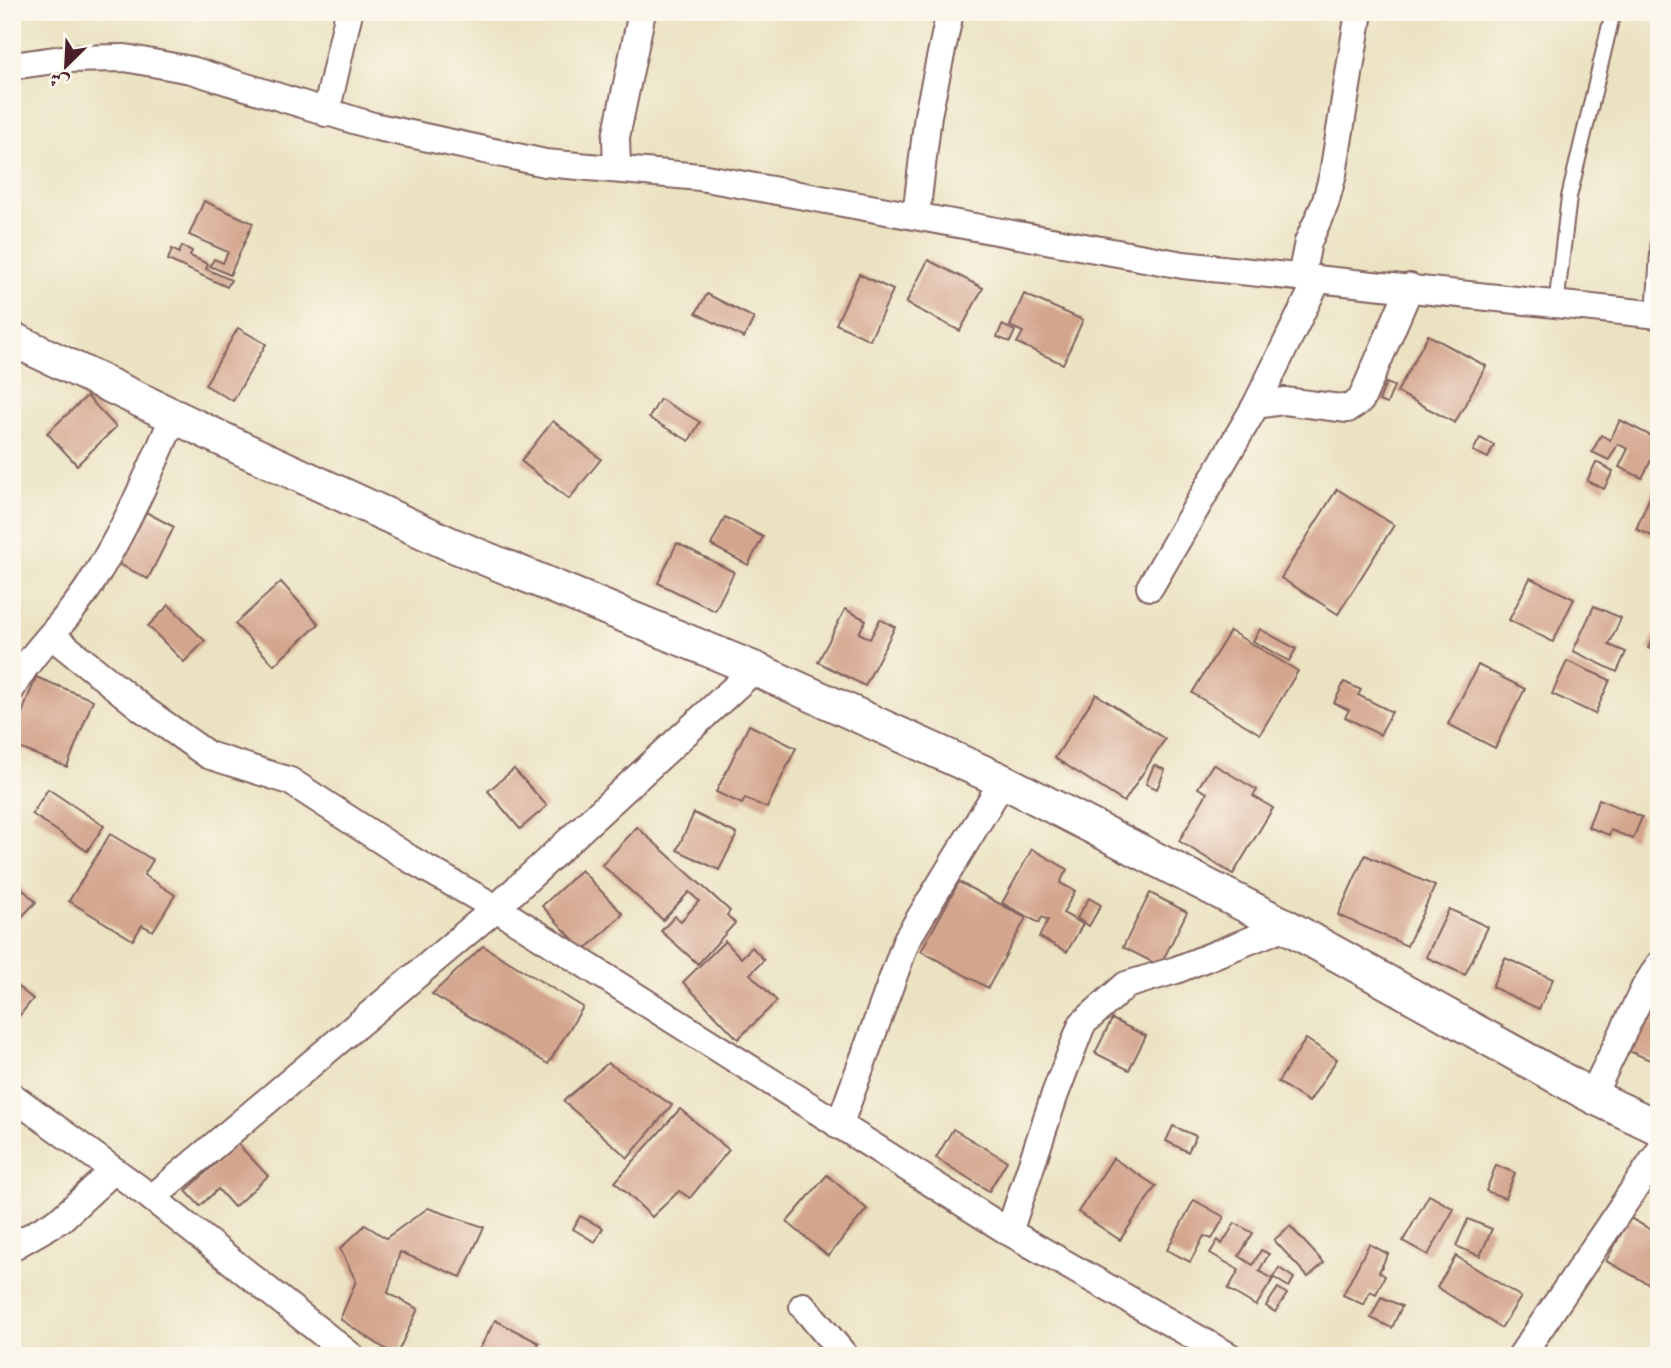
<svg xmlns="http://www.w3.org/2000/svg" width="1671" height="1368" viewBox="0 0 1671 1368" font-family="'Sorts Mill Goudy',Amiri,serif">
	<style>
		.building { fill: #d4a58d }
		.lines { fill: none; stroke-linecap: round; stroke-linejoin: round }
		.service-casing { stroke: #826360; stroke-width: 18 }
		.minor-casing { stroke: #826360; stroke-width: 30 }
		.tertiary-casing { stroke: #826360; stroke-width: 37 }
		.service { stroke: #fff; stroke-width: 14 }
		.minor { stroke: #fff; stroke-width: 26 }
		.tertiary { stroke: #fff; stroke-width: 33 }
	</style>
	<rect width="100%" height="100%" fill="#fbf7ec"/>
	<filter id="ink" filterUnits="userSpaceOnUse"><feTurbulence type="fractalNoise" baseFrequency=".0143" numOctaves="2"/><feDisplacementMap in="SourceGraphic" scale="14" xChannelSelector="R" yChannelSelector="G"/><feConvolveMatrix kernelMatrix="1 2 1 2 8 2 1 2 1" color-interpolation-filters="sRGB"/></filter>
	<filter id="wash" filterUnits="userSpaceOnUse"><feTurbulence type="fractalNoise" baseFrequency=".00686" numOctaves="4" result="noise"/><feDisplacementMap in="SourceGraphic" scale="28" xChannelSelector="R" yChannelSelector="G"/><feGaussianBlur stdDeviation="1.57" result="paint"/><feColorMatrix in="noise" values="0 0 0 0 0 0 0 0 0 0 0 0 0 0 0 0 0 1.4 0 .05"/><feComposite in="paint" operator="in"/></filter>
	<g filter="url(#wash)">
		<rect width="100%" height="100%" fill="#ebe2c1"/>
		<g id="blocks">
			<g class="building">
				<polygon points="204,201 253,223 230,275 210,266 214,259 223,263 228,252 189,235"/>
				<polygon points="182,246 192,251 190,256 208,264 206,269 231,280 227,287 168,260 172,249 179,253"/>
				<polygon points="928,260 983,288 960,331 906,303"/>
				<polygon points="859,274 893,290 870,340 836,324"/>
				<polygon points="707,294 754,318 744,338 696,313"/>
				<polygon points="1024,294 1083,320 1063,364 1017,343 1023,332 1010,326"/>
				<polygon points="1002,325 1015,331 1010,342 997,337"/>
				<polygon points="238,328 266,344 233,401 205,385"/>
				<polygon points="1428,335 1486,366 1455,423 1397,392"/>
				<polygon points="1386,383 1394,386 1387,404 1379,401"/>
				<polygon points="87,396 116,427 77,465 47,433"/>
				<polygon points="660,399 700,422 689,441 649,418"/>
				<polygon points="1620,420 1659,440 1659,445 1642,478 1619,467 1628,449 1618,444 1609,460 1592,452 1601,435 1610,440"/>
				<polygon points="553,421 601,459 569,499 521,461"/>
				<polygon points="1480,438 1494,445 1488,458 1473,451"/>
				<polygon points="1596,462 1613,471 1604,489 1587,481"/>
				<polygon points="1659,476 1659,539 1636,529"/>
				<polygon points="1337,489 1394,525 1338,614 1281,578"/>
				<polygon points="142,510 174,527 148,579 115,562"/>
				<polygon points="725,517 763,537 748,565 711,545"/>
				<polygon points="677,543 734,572 715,611 658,583"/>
				<polygon points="1530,578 1574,599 1553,642 1509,620"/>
				<polygon points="281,582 319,624 274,665 235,624"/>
				<polygon points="169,605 205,641 184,662 148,626"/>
				<polygon points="1594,606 1621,618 1609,645 1626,652 1617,672 1573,651"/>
				<polygon points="845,609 866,620 859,633 870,639 880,619 895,627 865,686 818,662"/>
				<polygon points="1659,625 1659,653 1648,648"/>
				<polygon points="1260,629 1296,649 1289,661 1253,641"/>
				<polygon points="1230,631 1298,671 1260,734 1192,693"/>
				<polygon points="1567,661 1610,680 1595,714 1552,694"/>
				<polygon points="1478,665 1525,689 1495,748 1448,724"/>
				<polygon points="36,677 93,700 67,767 12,745 12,739"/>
				<polygon points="1344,682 1361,690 1358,695 1392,712 1380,735 1345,717 1349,710 1334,703"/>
				<polygon points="1096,694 1165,739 1124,802 1055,758"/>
				<polygon points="749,725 796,748 767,808 745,798 742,804 716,792"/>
				<polygon points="1213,764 1257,790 1253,796 1273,808 1233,874 1179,841 1207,793 1198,788"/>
				<polygon points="1154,765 1165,770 1157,789 1146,784"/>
				<polygon points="514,769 547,806 520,829 488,791"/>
				<polygon points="48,789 104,826 87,851 32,814"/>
				<polygon points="1599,799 1642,817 1633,839 1611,830 1609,835 1588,827"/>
				<polygon points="694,813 737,834 719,870 677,850"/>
				<polygon points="637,827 730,911 727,915 735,923 698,964 661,931 675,916 681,921 699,901 689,892 663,920 602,865"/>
				<polygon points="110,834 153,860 144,875 175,895 153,931 142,925 133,940 69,901"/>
				<polygon points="1032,849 1067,869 1060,883 1075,891 1063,913 1083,924 1067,952 1039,937 1048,920 1042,917 1039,923 1002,903"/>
				<polygon points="1365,855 1435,886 1407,946 1338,915"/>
				<polygon points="581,870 623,914 584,951 542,906"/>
				<polygon points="12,879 36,902 12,927"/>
				<polygon points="959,882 1026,918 988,988 921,951"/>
				<polygon points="1150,893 1187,912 1160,966 1123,947"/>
				<polygon points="1089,898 1101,905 1089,926 1077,918"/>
				<polygon points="1449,909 1488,927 1465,975 1426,957"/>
				<polygon points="725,941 741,958 752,947 764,960 750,974 777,1001 738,1039 683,982"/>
				<polygon points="483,946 583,1007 548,1064 432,994"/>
				<polygon points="1505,958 1553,979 1539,1009 1492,987"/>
				<polygon points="12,982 33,999 12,1025"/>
				<polygon points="1643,999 1659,1005 1659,1064 1622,1048"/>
				<polygon points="1112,1019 1146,1036 1129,1070 1095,1053"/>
				<polygon points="1306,1039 1337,1059 1309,1102 1278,1082"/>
				<polygon points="608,1063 672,1105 628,1158 563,1101"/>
				<polygon points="680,1109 729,1150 690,1198 679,1191 652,1217 615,1182"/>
				<polygon points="1173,1126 1196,1136 1188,1152 1166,1141"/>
				<polygon points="953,1129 1007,1161 989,1191 936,1158"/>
				<polygon points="237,1143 268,1176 234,1207 218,1189 200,1206 186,1191"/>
				<polygon points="1113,1158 1156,1186 1120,1240 1078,1212"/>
				<polygon points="1496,1165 1515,1173 1505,1198 1486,1191"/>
				<polygon points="827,1175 867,1209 828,1256 787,1222"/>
				<polygon points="1429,1195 1454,1209 1428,1255 1403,1241"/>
				<polygon points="1194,1200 1224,1217 1212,1239 1204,1236 1190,1262 1167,1250"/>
				<polygon points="428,1208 484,1227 461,1277 400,1252 388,1293 418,1309 396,1356 340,1319 356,1281 340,1249 365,1225 386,1238"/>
				<polygon points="580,1216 603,1228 595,1242 573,1229"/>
				<polygon points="1630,1218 1659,1234 1659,1278 1654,1287 1606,1261"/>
				<polygon points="1468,1219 1492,1229 1480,1256 1456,1246"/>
				<polygon points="1235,1223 1253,1233 1239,1256 1253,1265 1261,1250 1269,1254 1259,1271 1273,1279 1256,1306 1228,1289 1239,1270 1210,1253 1218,1240 1222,1244"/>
				<polygon points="1290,1226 1324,1263 1308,1277 1274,1240"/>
				<polygon points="1369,1244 1388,1254 1379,1272 1385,1276 1376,1294 1370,1291 1364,1305 1343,1295"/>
				<polygon points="1456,1256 1521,1297 1501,1328 1437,1287"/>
				<polygon points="1279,1268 1294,1278 1289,1287 1273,1277"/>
				<polygon points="1278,1288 1287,1294 1275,1312 1266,1306"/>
				<polygon points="1381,1297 1402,1306 1392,1328 1371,1318"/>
				<polygon points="495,1320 539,1343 532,1356 476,1356"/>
			</g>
		</g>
	</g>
	<g filter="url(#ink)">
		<use href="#blocks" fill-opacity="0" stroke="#826360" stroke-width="2"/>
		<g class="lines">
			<defs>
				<g id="service">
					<polyline points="1556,306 1569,197 1613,12"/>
					<polyline points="1654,315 1659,237"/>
				</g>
				<g id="minor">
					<polyline points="12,66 62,59 125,58 191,70 373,126 545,163 700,177 1183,265 1659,315"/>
					<polyline points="326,113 349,12"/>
					<polyline points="617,169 616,137 642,12"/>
					<polyline points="916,216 928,115 950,12"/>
					<polyline points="1301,277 1308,242 1325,204 1333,174 1359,12"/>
					<polyline points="1256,405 1284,401 1348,409 1361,400 1410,287"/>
					<polyline points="1150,587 1256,405 1318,279"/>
					<polyline points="52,636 143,709 208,755 290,781 410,859 496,908 1009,1232 1229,1356"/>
					<path d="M 12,688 C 32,650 67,622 90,585 C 124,532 149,474 174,416"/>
					<polyline points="12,1096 152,1198 351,1356"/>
					<polyline points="1592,1096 1645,987 1659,965"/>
					<polyline points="839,1126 907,939 1003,781"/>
					<polyline points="152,1198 496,908 755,669"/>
					<polyline points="1009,1232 1055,1094 1082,1024 1126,985 1176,970 1286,926"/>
					<polyline points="12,1247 61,1219 113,1171"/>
					<polyline points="803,1306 845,1356"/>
					<polyline points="1521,1356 1659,1152"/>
				</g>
				<polyline id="tertiary" points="12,339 245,450 450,544 755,669 1003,781 1286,926 1592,1096 1659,1128"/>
			</defs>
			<use href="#service" class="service-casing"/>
			<use href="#minor" class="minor-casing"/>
			<use href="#tertiary" class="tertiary-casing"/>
			<use href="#service" class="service"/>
			<use href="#minor" class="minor"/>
			<use href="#tertiary" class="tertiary"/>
		</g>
	</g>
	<rect width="1671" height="1368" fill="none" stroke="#fbf7ec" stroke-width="42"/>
	<g transform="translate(66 66) rotate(204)" stroke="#fbf7ec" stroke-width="5" paint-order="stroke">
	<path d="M0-5L12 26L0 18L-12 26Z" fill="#4a1f2b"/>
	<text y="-10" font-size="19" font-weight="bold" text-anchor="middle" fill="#4a1f2b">ش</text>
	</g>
</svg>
